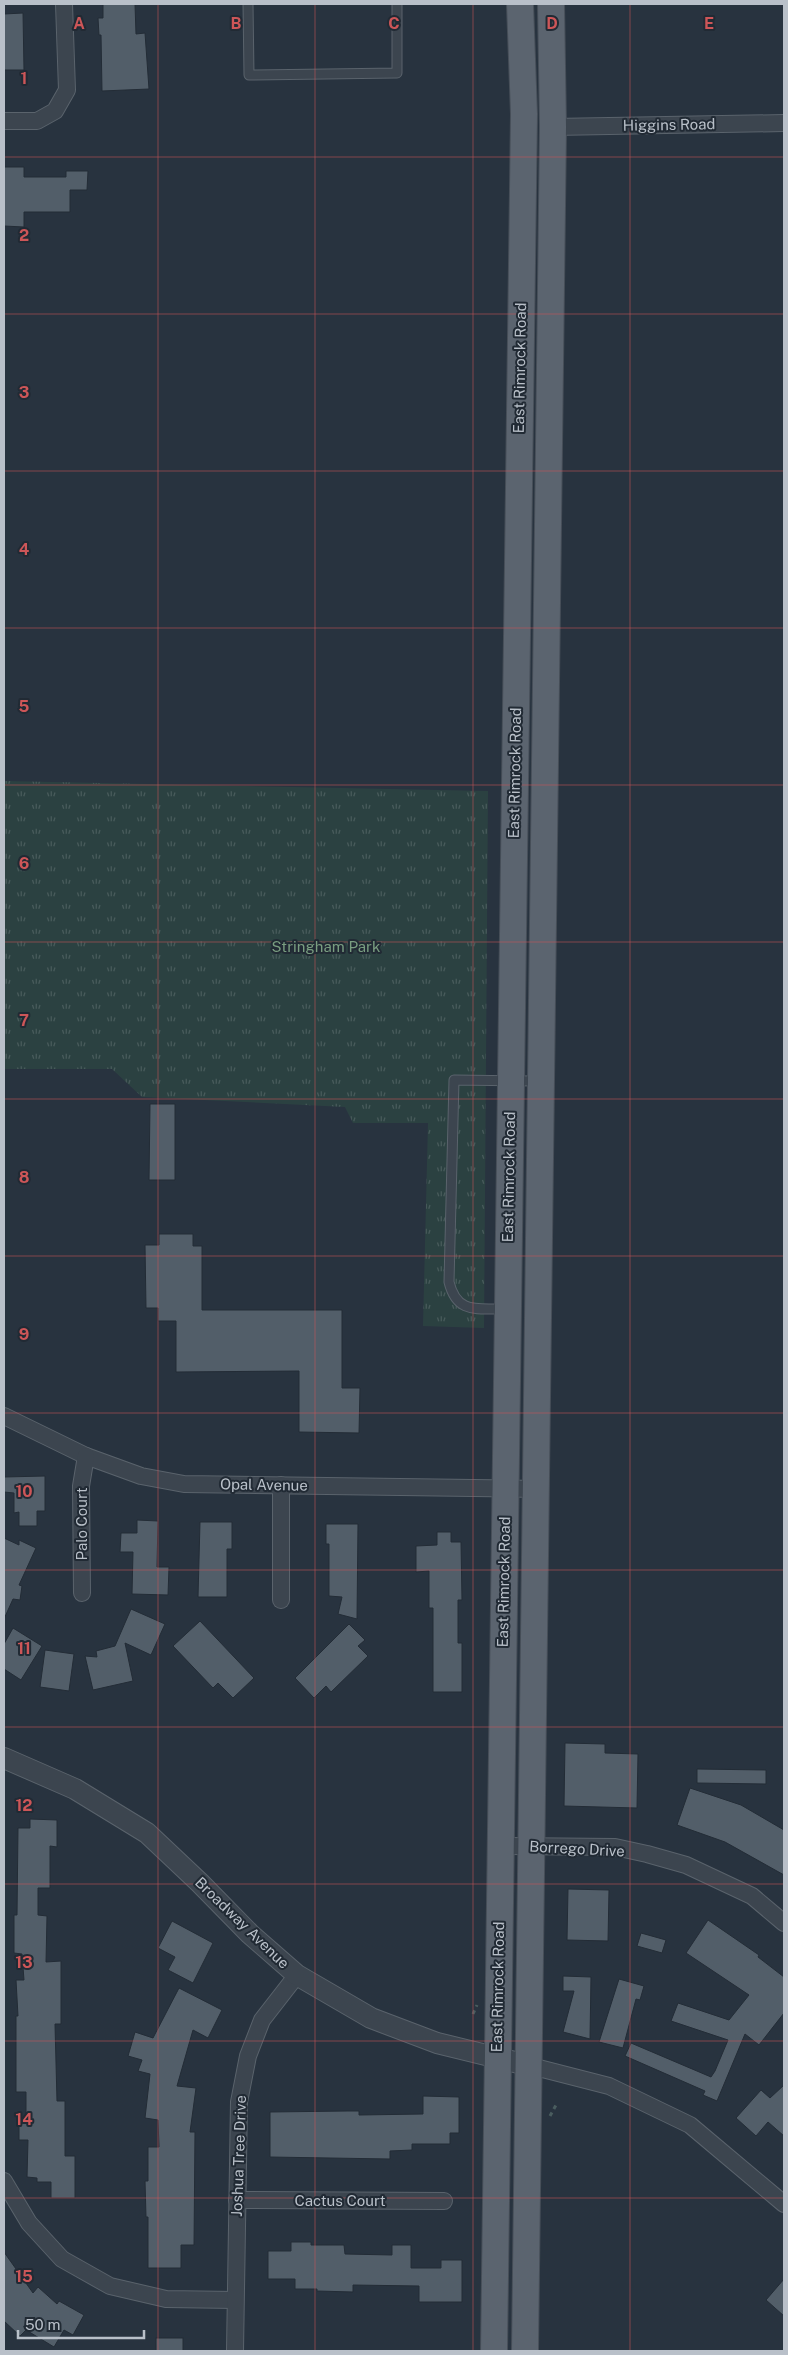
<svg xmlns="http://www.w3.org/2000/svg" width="788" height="2355" viewBox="0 0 788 2355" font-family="'Public Sans',sans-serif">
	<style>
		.grass { fill: url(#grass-tufts) }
		.building { fill: #525e69; stroke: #232c36 }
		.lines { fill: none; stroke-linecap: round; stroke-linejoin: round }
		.service-casing { stroke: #5a636c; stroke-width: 11 }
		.minor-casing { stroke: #5a636c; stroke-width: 18 }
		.tertiary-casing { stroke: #5a636c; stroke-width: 22 }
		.primary-casing { stroke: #464e58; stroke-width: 28 }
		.path { stroke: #4a5d5f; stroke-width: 3; stroke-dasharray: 4 4; stroke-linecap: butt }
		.service { stroke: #3c454f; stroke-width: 9 }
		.minor { stroke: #3c454f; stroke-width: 16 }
		.tertiary { stroke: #3c454f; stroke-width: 20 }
		.primary { stroke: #5b646f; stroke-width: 26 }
		.grid { fill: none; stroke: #cd5658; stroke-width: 1; stroke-opacity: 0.55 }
		.labels { text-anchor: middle; stroke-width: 4; stroke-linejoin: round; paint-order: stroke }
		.street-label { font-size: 15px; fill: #b9c0c9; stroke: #212a34 }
		.park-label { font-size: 15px; fill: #799d80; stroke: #212a34 }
		.grid-label { font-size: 16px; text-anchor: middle; font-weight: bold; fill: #cd5658; stroke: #212a34; stroke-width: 4; stroke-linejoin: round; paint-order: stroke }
	</style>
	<defs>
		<pattern id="grass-tufts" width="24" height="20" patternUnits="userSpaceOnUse" patternTransform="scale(1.25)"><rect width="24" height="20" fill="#2b4141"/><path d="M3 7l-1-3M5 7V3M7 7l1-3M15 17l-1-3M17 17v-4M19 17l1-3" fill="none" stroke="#485b5b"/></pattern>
	</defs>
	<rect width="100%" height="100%" fill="#28333f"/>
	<polygon class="grass" points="4,781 488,791 484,1328 423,1326 428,1123 353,1123 345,1107 142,1097 112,1069 4,1069"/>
	<g class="building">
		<polygon points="103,4 135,4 136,34 145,33 149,89 102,91 101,35 99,35 98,18 103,18"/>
		<polygon points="23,13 24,70 4,70 4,14"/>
		<polygon points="4,167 24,167 24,177 66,177 66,171 88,171 87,190 70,190 70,212 24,212 24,227 4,226"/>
		<polygon points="150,1104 175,1104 175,1180 149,1180"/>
		<polygon points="159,1234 193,1234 193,1246 202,1246 202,1310 342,1310 342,1388 360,1388 359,1433 299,1432 299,1371 176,1372 176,1321 158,1321 158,1308 146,1308 145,1245 159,1245"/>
		<polygon points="45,1476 45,1511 37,1511 37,1526 19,1526 19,1512 14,1513 14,1493 4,1492 4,1477"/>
		<polygon points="137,1520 158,1521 157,1567 169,1567 168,1595 132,1594 133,1552 120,1552 121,1533 137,1533"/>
		<polygon points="200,1522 232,1522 232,1549 227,1549 227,1597 198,1597"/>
		<polygon points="326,1524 358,1524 357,1619 338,1614 342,1597 329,1596 329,1544 326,1544"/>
		<polygon points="437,1532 451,1532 451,1542 461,1542 462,1600 458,1600 458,1643 462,1643 462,1692 433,1692 433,1608 429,1608 429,1571 416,1572 416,1546 437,1545"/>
		<polygon points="4,1538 19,1545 19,1540 36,1548 19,1585 22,1586 20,1600 13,1599 4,1619"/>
		<polygon points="131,1609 165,1624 151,1655 125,1643 133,1681 93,1690 85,1656 97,1657 96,1651 115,1646"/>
		<polygon points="200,1621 254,1678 233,1698 218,1683 213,1688 173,1646"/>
		<polygon points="349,1624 365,1640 358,1646 368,1656 331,1692 326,1686 314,1698 295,1678"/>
		<polygon points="13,1628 42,1646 21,1680 4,1669 4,1644"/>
		<polygon points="45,1650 74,1654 69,1691 40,1687"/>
		<polygon points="565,1743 605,1744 605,1753 638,1754 637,1808 564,1806"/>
		<polygon points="697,1769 766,1770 766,1784 697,1783"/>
		<polygon points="690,1788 741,1805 784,1830 784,1875 725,1842 677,1825"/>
		<polygon points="30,1819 57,1820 57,1847 50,1846 50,1888 38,1888 38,1915 47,1916 46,1962 61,1961 61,2024 55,2024 57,2101 65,2101 65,2156 75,2156 75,2198 51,2198 51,2182 37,2182 37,2178 27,2177 28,2140 19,2140 19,2118 26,2118 26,2092 16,2092 16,2016 18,2016 16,1980 24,1980 22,1954 14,1953 14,1915 17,1915 18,1828 30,1828"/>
		<polygon points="568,1889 609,1890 608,1941 567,1940"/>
		<polygon points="708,1920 759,1955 758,1957 784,1977 784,2013 759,2045 745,2034 717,2101 703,2095 705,2091 625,2056 631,2043 711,2077 715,2071 728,2040 671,2021 678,2003 729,2020 749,1995 686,1953"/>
		<polygon points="172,1921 213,1943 193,1983 168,1970 175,1957 158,1948"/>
		<polygon points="641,1933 666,1940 662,1953 637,1946"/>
		<polygon points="563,1976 591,1977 590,2039 563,2032 574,1991 563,1991"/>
		<polygon points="619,1979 644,1986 640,2000 636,1999 623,2048 599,2042"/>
		<polygon points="179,1988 222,2010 208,2038 193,2030 177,2086 196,2088 190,2132 195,2132 194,2245 181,2245 181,2268 148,2268 148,2217 146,2217 145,2181 148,2181 148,2147 159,2147 158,2120 145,2118 150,2074 138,2071 142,2060 128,2056 135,2032 153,2038"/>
		<polygon points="784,2085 784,2136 768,2122 756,2136 736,2118 761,2090 770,2098"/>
		<polygon points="423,2096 459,2097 459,2133 450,2133 450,2144 412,2144 412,2150 390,2151 390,2159 270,2157 270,2112 347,2111 359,2111 359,2115 423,2114"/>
		<polygon points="291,2242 311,2242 311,2245 344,2245 345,2254 392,2255 392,2245 411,2245 411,2268 441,2268 441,2260 462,2260 462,2302 419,2302 419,2286 353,2285 353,2292 317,2291 317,2289 295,2289 295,2279 268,2279 268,2251 291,2251"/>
		<polygon points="4,2252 33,2293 38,2287 57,2304 59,2301 84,2315 73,2335 64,2330 54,2347 26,2330 20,2336 4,2321"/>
		<polygon points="784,2279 784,2316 766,2300"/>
		<rect x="156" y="2338" width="27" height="13"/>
	</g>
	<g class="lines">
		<defs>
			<g id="service">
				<polyline points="248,4 249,75 397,73 397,4"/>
				<path d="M 505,1309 C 478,1308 457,1315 449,1282 L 454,1080 L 540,1081"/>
			</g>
			<g id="minor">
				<polyline points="4,121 37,121 55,111 67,90 64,4"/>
				<polyline points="553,127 784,123"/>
				<polyline points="4,1416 86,1456 141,1476 184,1484 537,1489"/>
				<polyline points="281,1485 281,1600"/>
				<polyline points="82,1593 81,1486 86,1456"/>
				<polyline points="501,1846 615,1847 647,1854 686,1865 752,1896 784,1923"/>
				<polyline points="527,2065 609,2086 690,2125 784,2204"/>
				<polyline points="4,2181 29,2223 62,2259 110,2286 166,2299 235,2300"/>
				<polyline points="237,2200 444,2201"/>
				<polyline points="235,2351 239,2102 248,2056 262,2020 297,1975"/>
			</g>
			<polyline id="tertiary" points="4,1758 75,1789 147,1833 200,1883 250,1934 297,1975 371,2018 437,2043 527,2065"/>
			<g id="primary">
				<polyline points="494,2351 524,114 520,4"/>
				<polyline points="525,2351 553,127 551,4"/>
			</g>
		</defs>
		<use href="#service" class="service-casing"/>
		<use href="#minor" class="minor-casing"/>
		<use href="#tertiary" class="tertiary-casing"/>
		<use href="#primary" class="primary-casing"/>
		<g class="path">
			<polyline points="473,2014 477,2005"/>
			<polyline points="550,2116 556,2105"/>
		</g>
		<use href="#service" class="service"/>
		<use href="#minor" class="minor"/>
		<use href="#tertiary" class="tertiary"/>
		<use href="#primary" class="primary"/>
	</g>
	<path class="grid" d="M 158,4 L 158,2351M 315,4 L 315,2351M 473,4 L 473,2351M 630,4 L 630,2351M 4,157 L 784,157M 4,314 L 784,314M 4,471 L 784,471M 4,628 L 784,628M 4,785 L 784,785M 4,942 L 784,942M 4,1099 L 784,1099M 4,1256 L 784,1256M 4,1413 L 784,1413M 4,1570 L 784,1570M 4,1727 L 784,1727M 4,1884 L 784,1884M 4,2041 L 784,2041M 4,2198 L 784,2198"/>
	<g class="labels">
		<g class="street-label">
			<text transform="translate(669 125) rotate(-1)" y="5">Higgins Road</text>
			<text transform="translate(520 368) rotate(-89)" y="5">East Rimrock Road</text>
			<text transform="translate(515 773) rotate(-89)" y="5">East Rimrock Road</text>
			<text transform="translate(509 1177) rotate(-89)" y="5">East Rimrock Road</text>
			<text transform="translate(264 1485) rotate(1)" y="5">Opal Avenue</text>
			<text transform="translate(82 1524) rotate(-90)" y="5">Palo Court</text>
			<text transform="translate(504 1582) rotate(-89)" y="5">East Rimrock Road</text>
			<text transform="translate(577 1849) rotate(3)" y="5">Borrego Drive</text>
			<text transform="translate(242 1923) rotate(44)" y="5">Broadway Avenue</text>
			<text transform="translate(498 1987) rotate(-89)" y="5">East Rimrock Road</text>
			<text transform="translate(239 2156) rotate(-88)" y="5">Joshua Tree Drive</text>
			<text x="340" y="2206">Cactus Court</text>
		</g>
		<g class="park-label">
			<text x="326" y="952">Stringham Park</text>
		</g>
	</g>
	<g class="grid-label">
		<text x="79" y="29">A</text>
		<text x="236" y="29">B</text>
		<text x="394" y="29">C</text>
		<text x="552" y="29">D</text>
		<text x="709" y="29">E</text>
		<text x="24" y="84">1</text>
		<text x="24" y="241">2</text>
		<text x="24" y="398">3</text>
		<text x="24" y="555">4</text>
		<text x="24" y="712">5</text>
		<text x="24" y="869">6</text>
		<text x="24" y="1026">7</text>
		<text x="24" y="1183">8</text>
		<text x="24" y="1340">9</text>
		<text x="24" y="1497">10</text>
		<text x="24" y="1654">11</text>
		<text x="24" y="1811">12</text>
		<text x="24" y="1968">13</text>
		<text x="24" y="2125">14</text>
		<text x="24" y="2282">15</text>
	</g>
	<rect width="788" height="2355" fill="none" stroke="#b9c0c9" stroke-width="10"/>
	<path d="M18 2330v8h126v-8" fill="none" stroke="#b9c0c9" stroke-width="2.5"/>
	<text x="25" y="2330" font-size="15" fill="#b9c0c9" stroke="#212a34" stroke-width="4" paint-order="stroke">50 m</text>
</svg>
